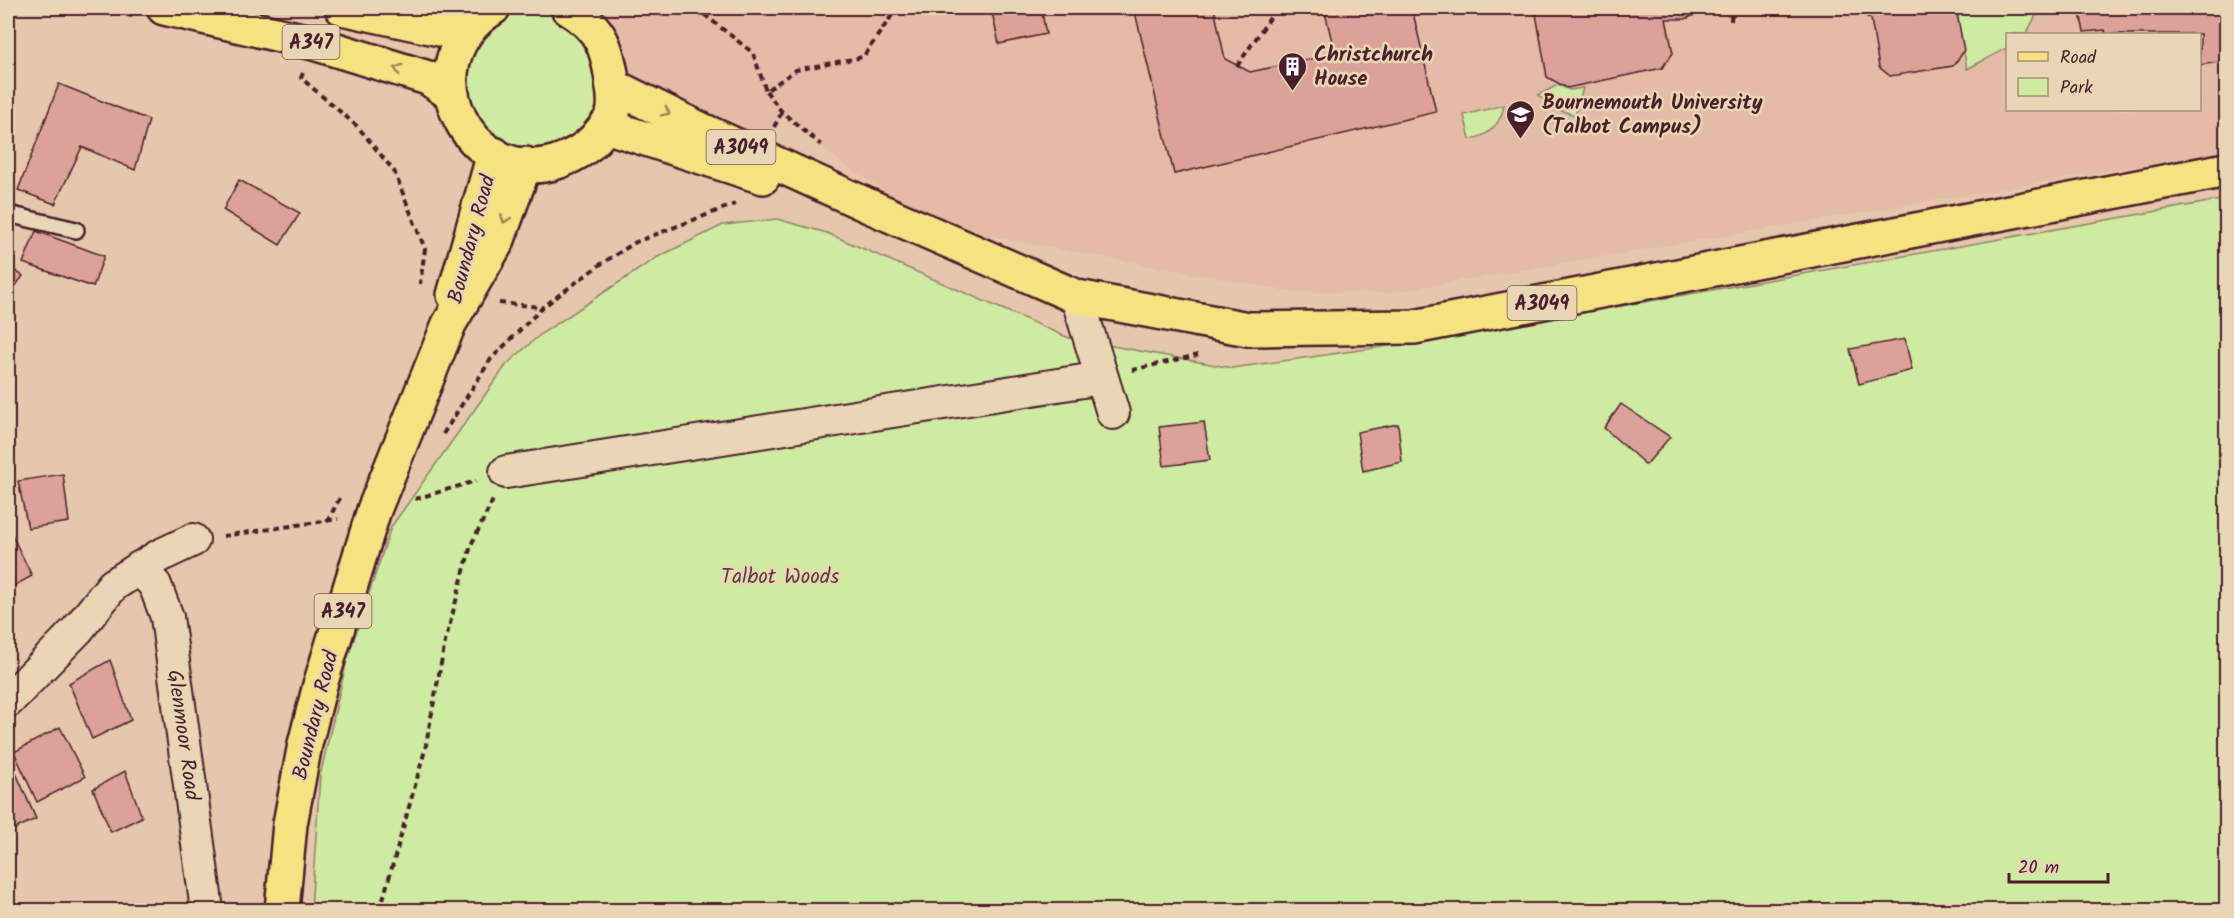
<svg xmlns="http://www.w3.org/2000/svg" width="2234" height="918" viewBox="0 0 2234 918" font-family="Kalam,sans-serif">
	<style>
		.built { fill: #e3bba6; fill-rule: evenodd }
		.green { fill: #cfeaa1; stroke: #8c8466; stroke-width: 1.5 }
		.building { fill: #dca299; stroke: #4a1f2b; stroke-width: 1.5 }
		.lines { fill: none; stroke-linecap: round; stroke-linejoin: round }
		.lane-casing { stroke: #4a1f2b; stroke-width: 20 }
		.street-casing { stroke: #4a1f2b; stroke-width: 36 }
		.primary-casing { stroke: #4a1f2b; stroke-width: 38 }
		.path { stroke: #4a1f2b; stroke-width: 4; stroke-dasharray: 6 4.5; stroke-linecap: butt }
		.lane { stroke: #ead6b4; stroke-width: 15 }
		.street { stroke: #ead6b4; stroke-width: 32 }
		.primary { stroke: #f7e281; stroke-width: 33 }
		.oneway { stroke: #a08056 }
		.labels { text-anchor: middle; stroke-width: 5; stroke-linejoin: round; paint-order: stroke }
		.shield { fill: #ead6b4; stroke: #7a5654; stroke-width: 1.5 }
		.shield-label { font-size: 20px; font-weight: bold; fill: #4a1f2b }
		.poi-label { font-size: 21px; font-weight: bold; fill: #4a1f2b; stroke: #ead6b4; text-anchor: start }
		.street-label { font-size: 21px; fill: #4a1f2b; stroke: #ead6b4 }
		.park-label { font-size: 21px; fill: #5e3d3d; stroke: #ead6b4 }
	</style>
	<rect width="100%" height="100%" fill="#e6c6ac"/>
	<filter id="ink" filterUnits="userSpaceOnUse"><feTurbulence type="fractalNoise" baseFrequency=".0167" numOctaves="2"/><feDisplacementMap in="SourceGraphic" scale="12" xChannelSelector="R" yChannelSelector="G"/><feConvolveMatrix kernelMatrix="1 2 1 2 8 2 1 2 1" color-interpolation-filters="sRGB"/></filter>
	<g filter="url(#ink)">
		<path class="built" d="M 568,8 L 2226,8 L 2226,151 L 1387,293 L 1288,291 L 950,229 L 887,193 L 842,163 L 782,112 L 760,155 L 613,86 ZM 2008,34 L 2200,34 L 2200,110 L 2008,110 Z"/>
		<g class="green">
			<polygon points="493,8 568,8 616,104 540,165 456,112 478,17"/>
			<polygon points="1956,8 2040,8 2026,34 2008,34 2007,48 1967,69"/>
			<polygon points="1558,85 1570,90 1583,88 1575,115 1553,108 1538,95"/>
			<path d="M 1504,105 C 1501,123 1489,137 1470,139 L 1464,115 Z"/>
			<polygon points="2226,199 2226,910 311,910 320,776 347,660 391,527 507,364 541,334 656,258 723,225 777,219 827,233 1069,338 1232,368 1424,341"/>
		</g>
		<g class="building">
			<polygon points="991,8 1041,8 1046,34 999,44"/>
			<polygon points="1134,8 1214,8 1225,59 1250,72 1335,54 1324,8 1412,8 1436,112 1174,174"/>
			<polygon points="1535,8 1705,8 1700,13 1685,19 1666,19 1673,53 1662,68 1567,88 1547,77"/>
			<polygon points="1853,8 1956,8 1964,51 1953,66 1890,76 1879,67 1871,19"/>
			<polygon points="2079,8 2226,8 2226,61 2200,65 2200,34 2106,34 2105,30 2084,32"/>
			<polygon points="59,84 149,120 135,170 82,147 55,204 18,190"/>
			<polygon points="239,180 300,213 280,245 223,210"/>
			<polygon points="36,231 104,256 93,287 23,263"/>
			<polygon points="8,266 23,276 8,296"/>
			<polygon points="1905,339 1912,370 1859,384 1850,349"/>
			<polygon points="1621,404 1670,437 1646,465 1604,428"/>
			<polygon points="1204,422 1210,460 1164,466 1159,427"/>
			<polygon points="1398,424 1402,462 1363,471 1357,432"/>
			<polygon points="63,474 69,522 28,528 18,481"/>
			<polygon points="9,529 32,576 8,589 8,530"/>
			<polygon points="110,660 131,720 92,739 69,683"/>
			<polygon points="60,727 85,777 37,802 14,752"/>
			<polygon points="13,766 36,819 8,832 8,769"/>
			<polygon points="125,771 142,817 111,832 93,789"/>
		</g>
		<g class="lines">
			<defs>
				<polyline id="lane" points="8,214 76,230"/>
				<g id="street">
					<polyline points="1077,297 1113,413"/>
					<polyline points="506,472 1102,378"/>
					<polyline points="139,568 155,585 167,617 207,910"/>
					<polyline points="8,701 78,629 113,585 159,556 193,540"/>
				</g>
				<g id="primary">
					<polyline points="164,8 314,43 428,78 451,94"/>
					<polyline points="342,8 463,34"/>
					<path d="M 493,8 C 403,66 472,192 560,161 C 573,156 585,150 595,139 C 613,118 617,115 613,87 C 608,49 602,28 568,8"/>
					<polyline points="613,86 702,130 869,206 1077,297 1248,329 1414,327 2226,170"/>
					<polyline points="606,126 763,177"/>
					<polyline points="454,295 494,154"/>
					<polyline points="282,910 290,824 305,744 320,685 374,510 449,324 497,242 525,164"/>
				</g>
			</defs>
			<use href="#lane" class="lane-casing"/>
			<use href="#street" class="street-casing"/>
			<use href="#primary" class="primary-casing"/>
			<g class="path">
				<polyline points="96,8 132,16"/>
				<polyline points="696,8 753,53 766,91 796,70 863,57 897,8"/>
				<polyline points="1731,21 1732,8"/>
				<polyline points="1237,66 1272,15 1270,8"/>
				<polyline points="303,73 301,78 358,127 394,171 425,249 420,284"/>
				<polyline points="766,91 782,112 821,145"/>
				<polyline points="774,127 782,112"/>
				<polyline points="499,303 542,307"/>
				<polyline points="1132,370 1198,355"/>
				<polyline points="443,434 491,359 543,307 601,264 636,242 735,204"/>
				<polyline points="415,499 476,481"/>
				<polyline points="327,522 341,496"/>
				<polyline points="223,536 338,519"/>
				<polyline points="380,910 425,750 445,642 471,545 493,500"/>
			</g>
			<use href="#lane" class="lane"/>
			<use href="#street" class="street"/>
			<use href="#primary" class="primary"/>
		</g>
		<defs><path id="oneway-chevron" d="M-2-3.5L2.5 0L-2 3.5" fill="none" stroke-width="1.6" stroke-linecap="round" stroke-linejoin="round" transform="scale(1.5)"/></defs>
		<g class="oneway">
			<use href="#oneway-chevron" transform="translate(398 69) rotate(-162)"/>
			<use href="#oneway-chevron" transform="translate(666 112) rotate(26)"/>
			<use href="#oneway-chevron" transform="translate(505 219) rotate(110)"/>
		</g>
	</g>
	<defs>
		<symbol id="building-pin" viewBox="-11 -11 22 30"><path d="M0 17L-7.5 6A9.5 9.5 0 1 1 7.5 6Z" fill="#4a1f2b" stroke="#ead6b4"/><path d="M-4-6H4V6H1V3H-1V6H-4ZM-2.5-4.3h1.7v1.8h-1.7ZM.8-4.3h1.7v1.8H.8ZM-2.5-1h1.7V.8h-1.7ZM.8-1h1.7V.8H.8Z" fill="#fff"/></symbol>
		<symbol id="university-pin" viewBox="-11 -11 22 30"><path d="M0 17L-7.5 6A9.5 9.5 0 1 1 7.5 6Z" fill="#4a1f2b" stroke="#ead6b4"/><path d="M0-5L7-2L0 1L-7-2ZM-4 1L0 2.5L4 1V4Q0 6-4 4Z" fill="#fff"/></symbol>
	</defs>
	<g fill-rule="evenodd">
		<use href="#building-pin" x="1276" y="50" width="33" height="45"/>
		<use href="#university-pin" x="1504" y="98" width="33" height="45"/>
	</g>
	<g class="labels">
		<g class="shield">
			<rect x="282.5" y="25" width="57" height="34" rx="4.5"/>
			<rect x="706.5" y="130" width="69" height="34" rx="4.5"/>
			<rect x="1507.5" y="286" width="69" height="34" rx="4.5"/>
			<rect x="314.5" y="594" width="57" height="34" rx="4.5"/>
		</g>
		<g class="shield-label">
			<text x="311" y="49">A347</text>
			<text x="741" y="154">A3049</text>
			<text x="1542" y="310">A3049</text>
			<text x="343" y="618">A347</text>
		</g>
		<g class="poi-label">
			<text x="1314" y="61">Christchurch<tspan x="1314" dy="24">House</tspan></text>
			<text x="1542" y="109">Bournemouth University<tspan x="1542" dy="24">(Talbot Campus)</tspan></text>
		</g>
		<g class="street-label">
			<text transform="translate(471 239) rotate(-75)" y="7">Boundary Road</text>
			<text transform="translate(315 715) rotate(-76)" y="7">Boundary Road</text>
			<text transform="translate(184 735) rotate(82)" y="7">Glenmoor Road</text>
		</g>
		<g class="park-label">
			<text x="780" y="583">Talbot Woods</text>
		</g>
	</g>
	<rect width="2234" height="918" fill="none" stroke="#ead6b4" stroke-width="30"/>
	<rect x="15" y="15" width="2204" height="888" fill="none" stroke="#4a1f2b" stroke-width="2" filter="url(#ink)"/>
	<rect x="2006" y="33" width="195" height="78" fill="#ead6b4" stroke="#aa8d7d" stroke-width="1.5"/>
	<rect x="2018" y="52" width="30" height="9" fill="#f7e281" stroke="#aa8d7d" stroke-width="1.5"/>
	<text x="2060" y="63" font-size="18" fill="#4a1f2b">Road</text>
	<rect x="2018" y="78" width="30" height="18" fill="#cfeaa1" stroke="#aa8d7d" stroke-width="1.5"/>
	<text x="2060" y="93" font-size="18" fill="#4a1f2b">Park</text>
	<path d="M2009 873v9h99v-9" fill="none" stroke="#4a1f2b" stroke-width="3"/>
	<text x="2018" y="873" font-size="18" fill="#4a1f2b" stroke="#ead6b4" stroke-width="4.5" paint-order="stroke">20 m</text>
</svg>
